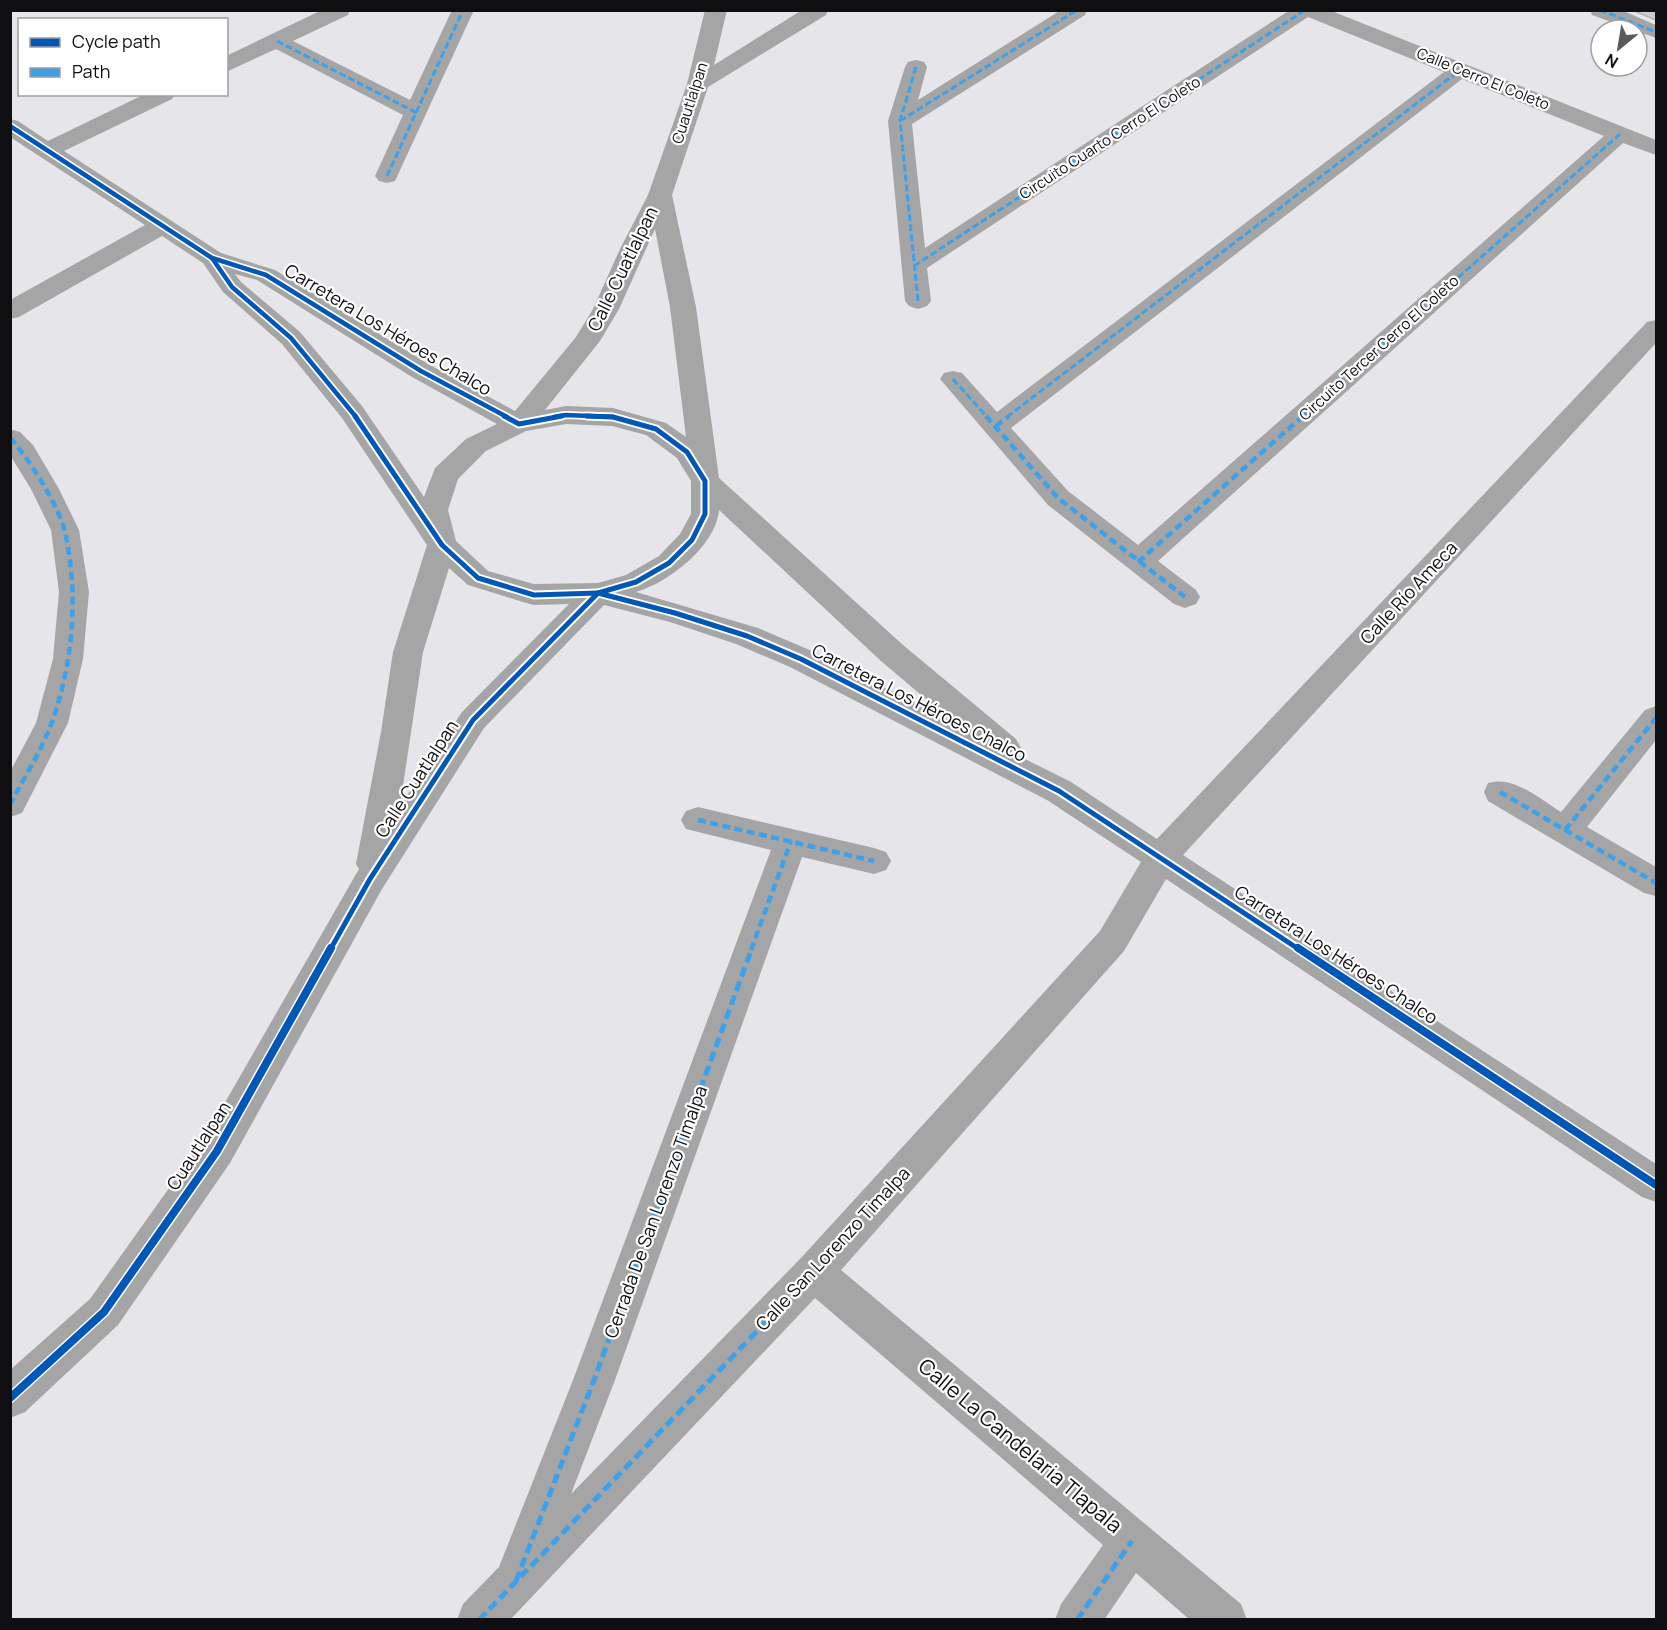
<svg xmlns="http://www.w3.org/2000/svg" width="1667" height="1630" viewBox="0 0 1667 1630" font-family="Manrope,sans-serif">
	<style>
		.building { fill: #cecdd0; stroke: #b5b5b8; stroke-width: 1.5 }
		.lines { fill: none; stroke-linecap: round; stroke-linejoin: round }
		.minor { fill: #a5a5a6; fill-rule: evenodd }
		.quiet-far2 { stroke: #3da1ea; stroke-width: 3; stroke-dasharray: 7 3; stroke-linecap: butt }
		.quiet-far1 { stroke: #3da1ea; stroke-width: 4.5; stroke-dasharray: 8 4.5; stroke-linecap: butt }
		.quiet { stroke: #3da1ea; stroke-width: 5; stroke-dasharray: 10 5; stroke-linecap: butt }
		.cycleway-far2-casing { stroke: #fff; stroke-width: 8 }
		.cycleway-far1-casing { stroke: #fff; stroke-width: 9 }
		.cycleway-casing { stroke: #fff; stroke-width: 11 }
		.cycleway-far2 { stroke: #0057b8; stroke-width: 4.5 }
		.cycleway-far1 { stroke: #0057b8; stroke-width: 5 }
		.cycleway { stroke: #0057b8; stroke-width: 8 }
		.labels { text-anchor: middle; stroke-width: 4.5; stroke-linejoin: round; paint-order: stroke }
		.far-street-label { font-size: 15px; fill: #0f0e11; stroke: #fff }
		.street-label { font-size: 18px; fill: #0f0e11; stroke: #fff }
		.near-street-label { font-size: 21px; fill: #0f0e11; stroke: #fff }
	</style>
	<rect width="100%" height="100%" fill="#e6e6ea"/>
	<polygon class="building" points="1632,10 1656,10 1656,20"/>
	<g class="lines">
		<g class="minor">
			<polygon points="322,10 350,10 348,15 293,41 410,100 452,10 474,10 395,181 387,183 379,181 375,176 403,115 276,49 226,72 226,56"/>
			<path d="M 705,10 L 727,10 L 714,65 L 802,10 L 828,10 L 826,15 L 708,87 L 672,195 L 696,307 L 719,478 L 903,645 L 1016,739 L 1021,748 L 1017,755 L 1071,782 L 1157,839 L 1647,322 L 1656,320 L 1656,343 L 1183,855 L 1656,1164 L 1656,1202 L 1642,1197 L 1166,879 L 1124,951 L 841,1270 L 1241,1604 L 1247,1620 L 1190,1620 L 1136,1573 L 1104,1620 L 1055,1620 L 1061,1604 L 1103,1545 L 815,1298 L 510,1620 L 457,1620 L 463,1604 L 499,1567 L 573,1380 L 771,850 L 686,829 L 681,820 L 686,811 L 698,807 L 874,848 L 886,852 L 891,861 L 886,870 L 874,874 L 802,857 L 615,1380 L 571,1494 L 800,1259 L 1100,931 L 1141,862 L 1047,800 L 790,667 L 736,644 L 670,622 L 604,605 L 484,728 L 382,889 L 230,1163 L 118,1325 L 25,1412 L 10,1418 L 10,1370 L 90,1299 L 204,1139 L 359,869 L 356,864 L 381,732 L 393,652 L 427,545 L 342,418 L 282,344 L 223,292 L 203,263 L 162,236 L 19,317 L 10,319 L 10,300 L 145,225 L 10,137 L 10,119 L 18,121 L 48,141 L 145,94 L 175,94 L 172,99 L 64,151 L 221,253 L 275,270 L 430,365 L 515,411 L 576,337 L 593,309 L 620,249 L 648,195 L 687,84 ZM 655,229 L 670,307 L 686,437 L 666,423 L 613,408 L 566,406 L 545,410 L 600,341 L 619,309 ZM 235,274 L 257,280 L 412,377 L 497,424 L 466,439 L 435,468 L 424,497 L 362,406 L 300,332 L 241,282 ZM 566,424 L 612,426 L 646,435 L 677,458 L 691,481 L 691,514 L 680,534 L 659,556 L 626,575 L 598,583 L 534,584 L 488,571 L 456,541 L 448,510 L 458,479 L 486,451 L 526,431 ZM 719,510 L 881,661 L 953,722 L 812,651 L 758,628 L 636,592 C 668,583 716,546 719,510 ZM 449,568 L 468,585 L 523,602 L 534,605 L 569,604 L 462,712 L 400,806 L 423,652 Z"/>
			<path d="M 1061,10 L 1087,10 L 1085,15 L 912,124 L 925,248 L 1290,10 L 1329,10 L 1656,140 L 1656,155 L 1623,143 L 1158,561 L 1196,590 L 1200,597 L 1196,604 L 1185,608 L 1174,604 L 1048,505 L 940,379 L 944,373 L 953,371 L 962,373 L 997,412 L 1444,72 L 1308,17 L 927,268 L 931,301 L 927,306 L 918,309 L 909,306 L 905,301 L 888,121 L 905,67 L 908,62 L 916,60 L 924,62 L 927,67 L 918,100 ZM 1462,79 L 1604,136 L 1138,545 L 1068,491 L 1011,428 Z"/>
			<polygon points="1590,10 1621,10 1656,25 1656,38 1592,15"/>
			<polygon points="10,429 20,432 33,445 59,489 79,530 89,592 83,659 68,723 22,813 10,817 10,772 36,723 53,659 59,592 51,530 31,489 10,455"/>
			<path d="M 1656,706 L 1656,740 L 1587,827 L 1656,867 L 1656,896 L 1644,893 L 1488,801 L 1484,792 L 1488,783 C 1513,775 1540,799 1561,812 L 1645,710 Z"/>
		</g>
		<g class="quiet-far2">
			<polyline points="1600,10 1656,32"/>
			<polyline points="277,41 417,113"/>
			<polyline points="916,67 900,121 918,301"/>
			<polyline points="900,121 1077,10"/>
			<polyline points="387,176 463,10"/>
			<polyline points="914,266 1305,10"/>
			<polyline points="953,379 987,417"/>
			<polyline points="1007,417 1460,70"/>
			<polyline points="1301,417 1620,134"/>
		</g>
		<g class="quiet-far1">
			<polyline points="986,416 1058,498 1185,597"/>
			<polyline points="996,426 1009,416"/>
			<path d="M 10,438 C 27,455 60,508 65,532 C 79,594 73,663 52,722 C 42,750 24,778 10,804"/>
			<polyline points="1138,562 1303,416"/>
			<polyline points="1500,792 1656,883"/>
			<polyline points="698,820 874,861"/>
			<polyline points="1565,830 1656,718"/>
			<polyline points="751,950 791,841"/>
		</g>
		<g class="quiet">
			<polyline points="516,1581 594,1380 752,948"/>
			<polyline points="479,1620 814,1272"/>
			<polyline points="1077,1620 1132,1541"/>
		</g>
		<defs>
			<g id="cycleway-far2">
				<polyline points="10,126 212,258 266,275 421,371 507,417"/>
				<polyline points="212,258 232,287 291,338 356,417"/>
				<polyline points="554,417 566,415 614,417"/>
			</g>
			<g id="cycleway-far1">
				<polyline points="355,416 442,545 478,578 534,595 598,593 675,613 747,636 801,659 1059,791 1300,950"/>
				<polyline points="504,416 519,424 562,416"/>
				<polyline points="330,950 370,879 473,720 598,593 636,582 669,563 692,540 705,514 705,481 687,452 656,429 613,417 586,416"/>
			</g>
			<g id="cycleway">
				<polyline points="1298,948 1656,1185"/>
				<polyline points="10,1398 104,1312 217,1151 331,948"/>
			</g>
		</defs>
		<use href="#cycleway-far2" class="cycleway-far2-casing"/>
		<use href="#cycleway-far1" class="cycleway-far1-casing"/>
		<use href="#cycleway" class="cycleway-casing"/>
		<use href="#cycleway-far2" class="cycleway-far2"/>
		<use href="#cycleway-far1" class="cycleway-far1"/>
		<use href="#cycleway" class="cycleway"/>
	</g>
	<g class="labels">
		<g class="far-street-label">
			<text transform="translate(1483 79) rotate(22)" y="5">Calle Cerro El Coleto</text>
			<text transform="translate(690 103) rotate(-72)" y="5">Cuautlalpan</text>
			<text transform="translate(1110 138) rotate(-33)" y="5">Circuito Cuarto Cerro El Coleto</text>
			<text transform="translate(1379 348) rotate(-42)" y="5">Circuito Tercer Cerro El Coleto</text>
		</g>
		<g class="street-label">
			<text transform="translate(623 269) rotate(-64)" y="6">Calle Cuatlalpan</text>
			<text transform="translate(388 330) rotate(31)" y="6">Carretera Los Héroes Chalco</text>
			<text transform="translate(1409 593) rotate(-47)" y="6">Calle Río Ameca</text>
			<text transform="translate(919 703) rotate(27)" y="6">Carretera Los Héroes Chalco</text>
			<text transform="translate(417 779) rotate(-57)" y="6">Calle Cuatlalpan</text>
			<text transform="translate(1336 955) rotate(33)" y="6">Carretera Los Héroes Chalco</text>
			<text transform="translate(199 1146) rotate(-57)" y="6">Cuautlalpan</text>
			<text transform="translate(656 1212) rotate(-70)" y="6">Cerrada De San Lorenzo Timalpa</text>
			<text transform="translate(833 1249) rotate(-47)" y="6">Calle San Lorenzo Timalpa</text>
		</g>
		<g class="near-street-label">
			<text transform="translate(1020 1446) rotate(40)" y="7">Calle La Candelaria Tlapala</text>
		</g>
	</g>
	<rect width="1667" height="1630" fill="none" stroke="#0f0e11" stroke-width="24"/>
	<rect x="18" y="18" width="210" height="78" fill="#ffffff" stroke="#9f9fa0" stroke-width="1.5"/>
	<rect x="30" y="38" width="30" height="9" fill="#0057b8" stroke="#9f9fa0" stroke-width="1.5"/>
	<text x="72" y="48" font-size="18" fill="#0f0e11">Cycle path</text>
	<rect x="30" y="68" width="30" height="9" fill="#3da1ea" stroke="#9f9fa0" stroke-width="1.5"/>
	<text x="72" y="78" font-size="18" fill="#0f0e11">Path</text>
	<g transform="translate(1619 48) rotate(210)"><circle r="28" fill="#ffffff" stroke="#9f9fa0" stroke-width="1.5"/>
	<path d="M0-4.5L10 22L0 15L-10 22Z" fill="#5a5a5d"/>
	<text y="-9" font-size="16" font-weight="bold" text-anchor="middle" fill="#0f0e11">N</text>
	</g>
</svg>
